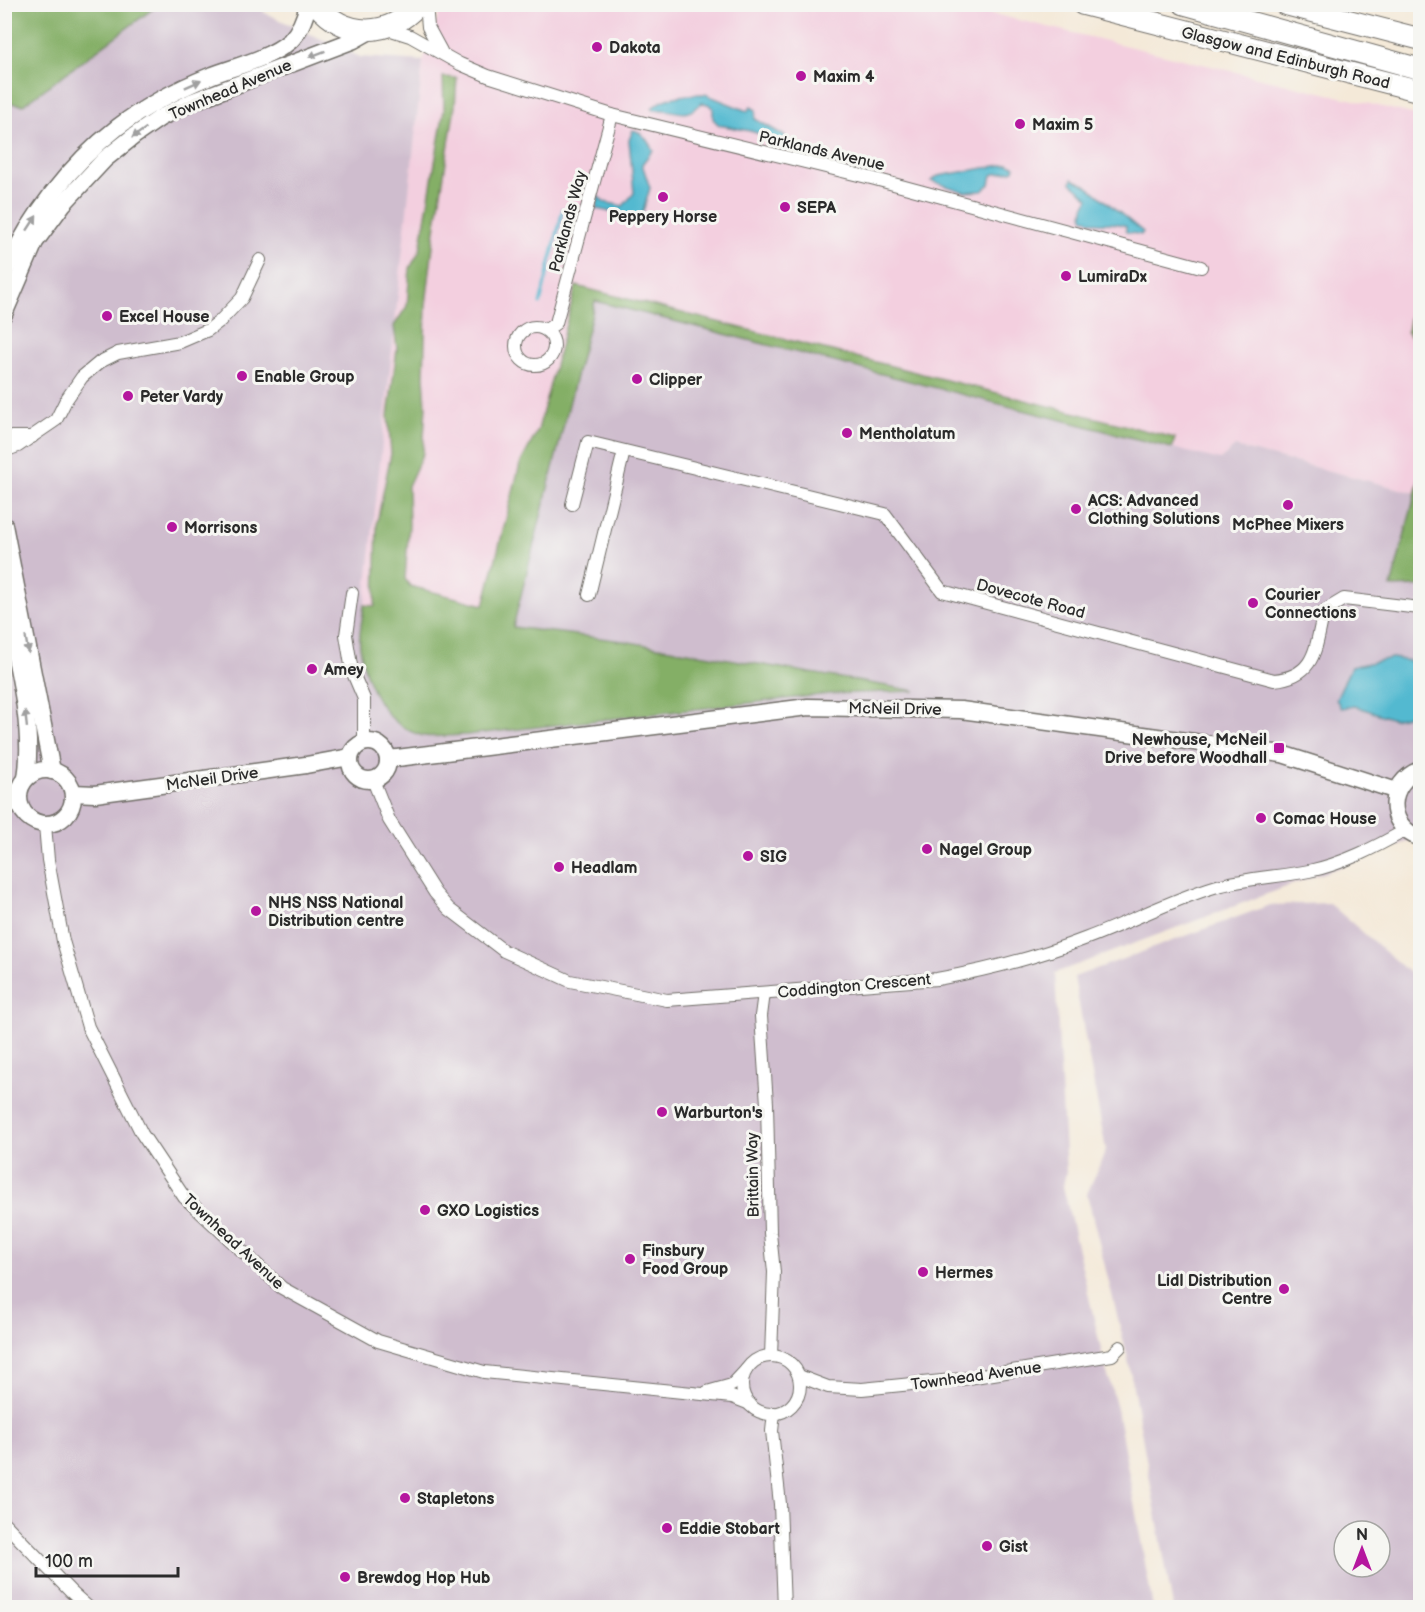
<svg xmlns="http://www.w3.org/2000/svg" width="1425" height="1612" viewBox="0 0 1425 1612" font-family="'Balsamiq Sans',sans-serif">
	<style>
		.built { fill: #f3cfdf }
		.industrial { fill: #cfbdce; fill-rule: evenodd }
		.forest { fill: #84af66; stroke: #586d48; stroke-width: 1.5 }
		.water { fill: #52b9d0; stroke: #3e727e; stroke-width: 1.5 }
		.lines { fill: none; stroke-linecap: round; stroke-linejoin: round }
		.stream { stroke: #52b9d0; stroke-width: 3 }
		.street-casing { stroke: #716e68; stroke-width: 14 }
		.secondary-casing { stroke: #716e68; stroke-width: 19 }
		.highway-casing { stroke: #716e68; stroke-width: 23 }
		.street { stroke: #fff; stroke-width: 12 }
		.secondary { stroke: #fff; stroke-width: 16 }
		.highway { stroke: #fff; stroke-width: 21 }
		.oneway { fill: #a0a0a0 }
		.poi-dot { fill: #b5179e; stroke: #f6f6f2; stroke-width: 2 }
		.labels { text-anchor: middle; stroke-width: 6; stroke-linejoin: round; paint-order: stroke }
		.poi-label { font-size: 16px; font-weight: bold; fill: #2b2b2b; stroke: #f6f6f2; text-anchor: start }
		.street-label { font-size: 16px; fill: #2b2b2b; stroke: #f6f6f2 }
	</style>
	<rect width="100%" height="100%" fill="#f6f6f2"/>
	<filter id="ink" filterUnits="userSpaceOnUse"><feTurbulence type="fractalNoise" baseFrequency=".0167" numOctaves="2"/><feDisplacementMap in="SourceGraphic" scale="12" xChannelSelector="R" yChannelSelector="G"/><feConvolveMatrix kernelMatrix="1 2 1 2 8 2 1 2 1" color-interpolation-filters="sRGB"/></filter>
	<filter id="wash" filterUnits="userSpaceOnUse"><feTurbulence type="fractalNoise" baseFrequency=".008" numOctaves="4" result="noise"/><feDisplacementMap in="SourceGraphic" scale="24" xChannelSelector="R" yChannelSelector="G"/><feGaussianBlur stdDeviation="1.35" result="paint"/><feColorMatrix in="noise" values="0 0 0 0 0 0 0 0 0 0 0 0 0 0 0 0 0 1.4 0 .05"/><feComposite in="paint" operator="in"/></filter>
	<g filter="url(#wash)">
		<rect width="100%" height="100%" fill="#f4e9d8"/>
		<polygon class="built" points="442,5 956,5 1420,116 1420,282 1412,304 1407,332 1420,347 1420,476 1416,493 1235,447 1220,460 513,627 363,612 423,61"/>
		<g class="industrial">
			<polygon points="5,5 258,5 265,13 360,57 423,61 364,612 513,627 595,301 1220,460 1235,447 1416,493 1420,476 1420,837 1055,973 1066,1172 1063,1186 1105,1366 1116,1404 1153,1607 5,1608"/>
			<path d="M 1329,903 L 1420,982 L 1420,1607 L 1173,1607 L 1128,1359 L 1087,1194 L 1106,1150 L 1074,977 L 1270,905 ZM 1344,1531 L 1380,1531 L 1380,1567 L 1344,1567 Z"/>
		</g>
		<g class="forest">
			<polygon points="5,4 158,4 158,5 23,105 10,103 5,84"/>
			<path d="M 443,77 L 457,78 L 455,106 L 434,237 L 426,305 L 424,377 L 426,406 L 423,453 L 408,486 L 409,525 L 405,579 L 410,586 L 484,605 L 520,464 L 538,430 L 576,286 L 1175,438 L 1172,448 L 595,301 L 513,627 L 623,641 L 916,691 L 829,694 L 466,735 C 453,735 437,738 424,736 C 384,727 365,683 360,647 C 358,634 363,618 364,605 L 375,606 L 377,522 L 391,454 L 388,416 L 397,349 L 394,326 L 407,306 L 410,268 L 420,250 L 444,110 Z"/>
			<polygon points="1420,282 1420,347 1407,332 1412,304"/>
			<polygon points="1420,476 1420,586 1391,587"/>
		</g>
		<g class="water">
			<path d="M 705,94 L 747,111 L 751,107 L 756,110 L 755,119 L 785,136 L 787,142 L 750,131 L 719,125 L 713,119 L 713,108 L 708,104 L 701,103 C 684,122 675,107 654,110 L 652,108 C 665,96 688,94 705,94 Z"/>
			<path d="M 633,130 C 643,132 648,141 653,150 L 642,164 L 650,188 L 641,218 L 596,209 L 598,196 L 604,202 L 623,206 L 634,193 L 629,140 Z"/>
			<path d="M 1008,164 L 1015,166 L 1014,170 C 1006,173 1000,172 992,175 L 990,184 L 982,191 L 965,192 L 931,181 L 938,176 Z"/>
			<path d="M 1072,179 L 1086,185 L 1143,232 L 1141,235 L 1126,232 L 1126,226 C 1109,219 1101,229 1083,217 L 1084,207 L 1089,198 L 1071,183 Z"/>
			<polygon points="1392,658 1410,661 1420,671 1420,708 1406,716 1393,719 1355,706 1341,708 1336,699 1351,667"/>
		</g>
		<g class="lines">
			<polyline class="stream" points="540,304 563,209"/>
		</g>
	</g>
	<g filter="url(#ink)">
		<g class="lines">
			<defs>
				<g id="street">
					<polyline points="426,4 428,27 441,51"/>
					<polyline points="385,28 410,36 460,64 488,76 612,115 875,179 1201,267"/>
					<circle cx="535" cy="346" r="19"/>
					<polyline points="546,330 556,323 612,115"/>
					<polyline points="4,437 32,437"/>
					<polyline points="4,451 18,446 56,420 66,400 82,377 100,362 118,353 180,342 208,330 220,321 242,298 260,260"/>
					<path d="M 572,504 L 588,442 L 885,514 L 942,591 L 1274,680 C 1317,676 1315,647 1324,611 L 1344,599 L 1420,608"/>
					<polyline points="352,593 346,635 352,671 364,699 364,742"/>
					<polyline points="589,595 624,451"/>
					<path d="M 373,780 L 389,820 L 435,893 L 449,909 L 504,951 L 570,981 L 667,1000 L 937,979 C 988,970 1038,957 1087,938 C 1130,922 1171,900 1214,887 C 1245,878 1278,877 1309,871 C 1343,864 1376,847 1406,830"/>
					<polyline points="4,805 19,804"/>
					<polyline points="45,825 48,860 63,941 88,1027 142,1134 184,1197 282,1288 378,1341 484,1372 732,1397 750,1404"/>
					<polyline points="764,993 761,1016 767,1104 770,1233 774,1272 771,1356"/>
					<circle cx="771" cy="1385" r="29"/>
					<polyline points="799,1376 828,1387 862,1389 962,1379 1112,1355 1120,1347"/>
					<polyline points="707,1392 732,1385 746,1370"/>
					<polyline points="774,1413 772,1431 780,1504 784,1608"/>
					<polyline points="4,1523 71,1592 89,1608"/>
				</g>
				<g id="secondary">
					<path d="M 4,274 C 30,217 69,165 118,127 C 147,105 178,89 210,76 C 236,66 269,59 290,41 C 300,31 305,18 308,4"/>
					<polyline points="4,314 35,242 63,204 105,159 134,136 160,118 191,102 354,40 370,31"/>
					<polyline points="4,525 52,771"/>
					<path d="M 4,600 C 14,654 35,724 26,778"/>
					<circle cx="369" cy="761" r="19"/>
					<polyline points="389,759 808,707 961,710 1282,754 1397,791"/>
					<circle cx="46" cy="797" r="27"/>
					<path d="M 1420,770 C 1387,782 1385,826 1420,838"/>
					<polyline points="73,793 95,794 306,765 350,757"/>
				</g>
				<g id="highway">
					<path d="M 316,4 C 346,39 388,38 419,4"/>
					<polyline points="1082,4 1420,91"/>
					<polyline points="1184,4 1420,69"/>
					<polyline points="1284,4 1420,39"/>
				</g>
			</defs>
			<use href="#street" class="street-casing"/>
			<use href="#secondary" class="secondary-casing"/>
			<use href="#highway" class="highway-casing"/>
			<use href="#street" class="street"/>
			<use href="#secondary" class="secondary"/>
			<use href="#highway" class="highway"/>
		</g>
		<defs><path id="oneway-solid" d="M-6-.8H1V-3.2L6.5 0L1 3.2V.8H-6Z" transform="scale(1.5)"/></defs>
		<g class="oneway">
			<use href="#oneway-solid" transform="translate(317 54) rotate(159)"/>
			<use href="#oneway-solid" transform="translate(193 84) rotate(-24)"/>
			<use href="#oneway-solid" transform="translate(139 133) rotate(145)"/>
			<use href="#oneway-solid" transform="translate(32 223) rotate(-57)"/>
			<use href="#oneway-solid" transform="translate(27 645) rotate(80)"/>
			<use href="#oneway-solid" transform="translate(26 719) rotate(-96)"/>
		</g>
	</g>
	<g class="poi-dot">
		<circle cx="597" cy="47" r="6"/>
		<circle cx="801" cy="76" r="6"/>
		<circle cx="1020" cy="124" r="6"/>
		<circle cx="663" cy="197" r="6"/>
		<circle cx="785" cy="207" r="6"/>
		<circle cx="1066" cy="276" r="6"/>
		<circle cx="107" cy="316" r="6"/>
		<circle cx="242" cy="376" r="6"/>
		<circle cx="637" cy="379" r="6"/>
		<circle cx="128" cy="396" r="6"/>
		<circle cx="847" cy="433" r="6"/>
		<circle cx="1288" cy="505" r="6"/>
		<circle cx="1076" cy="509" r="6"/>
		<circle cx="172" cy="527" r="6"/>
		<circle cx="1253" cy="603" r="6"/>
		<circle cx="312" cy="669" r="6"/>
		<rect x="1273" y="742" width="12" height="12" rx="3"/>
		<circle cx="1261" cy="818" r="6"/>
		<circle cx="927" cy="849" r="6"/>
		<circle cx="748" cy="856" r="6"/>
		<circle cx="559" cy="867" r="6"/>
		<circle cx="256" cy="911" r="6"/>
		<circle cx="662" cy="1112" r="6"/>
		<circle cx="425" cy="1210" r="6"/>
		<circle cx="630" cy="1259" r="6"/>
		<circle cx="923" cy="1272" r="6"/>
		<circle cx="1284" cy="1289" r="6"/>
		<circle cx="405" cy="1498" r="6"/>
		<circle cx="667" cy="1528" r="6"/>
		<circle cx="987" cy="1546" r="6"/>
		<circle cx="345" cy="1577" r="6"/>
	</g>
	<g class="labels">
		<g class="poi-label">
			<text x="609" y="53">Dakota</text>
			<text x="813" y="82">Maxim 4</text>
			<text x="1032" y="130">Maxim 5</text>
			<text x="797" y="213">SEPA</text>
			<text x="663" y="222" text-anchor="middle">Peppery Horse</text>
			<text x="1078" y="282">LumiraDx</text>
			<text x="119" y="322">Excel House</text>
			<text x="254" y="382">Enable Group</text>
			<text x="649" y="385">Clipper</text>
			<text x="140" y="402">Peter Vardy</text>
			<text x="859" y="439">Mentholatum</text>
			<text x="1088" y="506">ACS: Advanced<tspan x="1088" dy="18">Clothing Solutions</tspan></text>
			<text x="1288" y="530" text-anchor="middle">McPhee Mixers</text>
			<text x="184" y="533">Morrisons</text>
			<text x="1265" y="600">Courier<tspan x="1265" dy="18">Connections</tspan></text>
			<text x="324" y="675">Amey</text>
			<text x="1267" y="745" text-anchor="end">Newhouse, McNeil<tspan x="1267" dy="18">Drive before Woodhall</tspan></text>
			<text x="1273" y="824">Comac House</text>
			<text x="939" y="855">Nagel Group</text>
			<text x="760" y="862">SIG</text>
			<text x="571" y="873">Headlam</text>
			<text x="268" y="908">NHS NSS National<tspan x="268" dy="18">Distribution centre</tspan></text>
			<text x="674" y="1118">Warburton's</text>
			<text x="437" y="1216">GXO Logistics</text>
			<text x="642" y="1256">Finsbury<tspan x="642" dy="18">Food Group</tspan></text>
			<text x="935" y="1278">Hermes</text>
			<text x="1272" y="1286" text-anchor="end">Lidl Distribution<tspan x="1272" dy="18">Centre</tspan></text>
			<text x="417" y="1504">Stapletons</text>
			<text x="679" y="1534">Eddie Stobart</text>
			<text x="999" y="1552">Gist</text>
			<text x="357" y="1583">Brewdog Hop Hub</text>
		</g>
		<g class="street-label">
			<text transform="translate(1286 57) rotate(14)" y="6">Glasgow and Edinburgh Road</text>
			<text transform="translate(230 89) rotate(-23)" y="6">Townhead Avenue</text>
			<text transform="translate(822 150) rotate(13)" y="6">Parklands Avenue</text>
			<text transform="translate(567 221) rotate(-75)" y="6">Parklands Way</text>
			<text transform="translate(1031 598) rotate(15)" y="6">Dovecote Road</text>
			<text transform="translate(895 708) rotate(1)" y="6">McNeil Drive</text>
			<text transform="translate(212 778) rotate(-8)" y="6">McNeil Drive</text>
			<text transform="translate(854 985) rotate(-5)" y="6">Coddington Crescent</text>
			<text transform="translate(752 1175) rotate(-91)" y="6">Brittain Way</text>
			<text transform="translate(234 1241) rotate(43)" y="6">Townhead Avenue</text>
			<text transform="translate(976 1375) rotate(-8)" y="6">Townhead Avenue</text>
		</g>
	</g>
	<rect width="1425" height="1612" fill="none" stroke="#f6f6f2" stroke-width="24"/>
	<g transform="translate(1362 1549)"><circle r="28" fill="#f6f6f2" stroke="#a5a5a2" stroke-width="1.5"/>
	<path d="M0-4.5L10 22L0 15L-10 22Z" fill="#b5179e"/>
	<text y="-9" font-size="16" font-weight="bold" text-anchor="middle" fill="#2b2b2b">N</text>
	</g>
	<path d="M36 1567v9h142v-9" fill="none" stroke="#2b2b2b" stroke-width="3"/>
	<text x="45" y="1567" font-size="18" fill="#2b2b2b" stroke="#f6f6f2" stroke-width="4.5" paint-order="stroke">100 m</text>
</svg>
